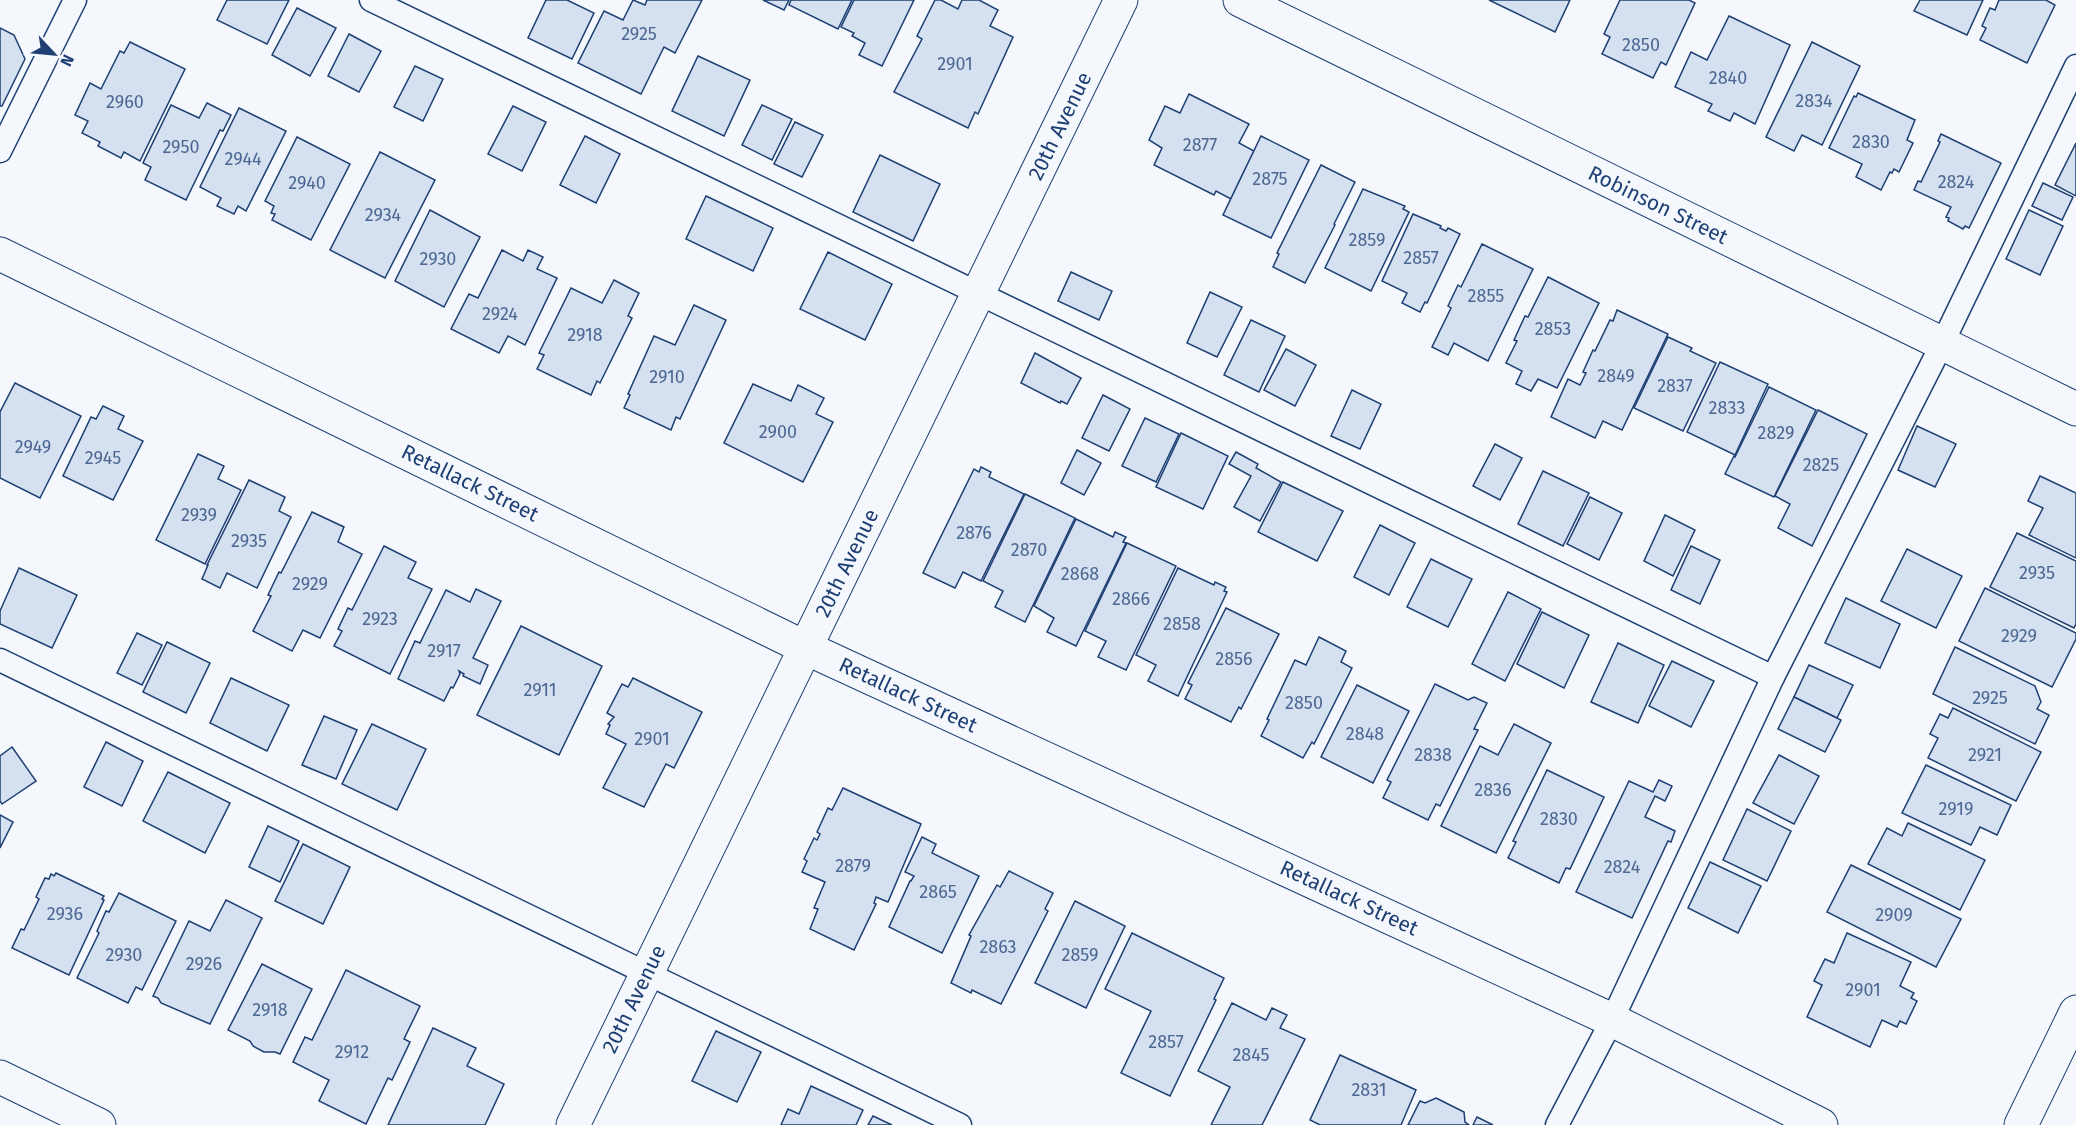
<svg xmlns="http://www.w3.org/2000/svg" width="2076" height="1125" viewBox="0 0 2076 1125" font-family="'Fira Sans',sans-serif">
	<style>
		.building { fill: #d5e0f0; stroke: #1d3f73; stroke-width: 1.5 }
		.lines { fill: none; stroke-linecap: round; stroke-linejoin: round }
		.service-casing { stroke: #1d3f73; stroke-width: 25 }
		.minor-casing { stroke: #1d3f73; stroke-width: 35 }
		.tertiary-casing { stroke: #1d3f73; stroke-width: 35 }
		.service { stroke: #f4f7fb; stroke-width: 22 }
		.minor { stroke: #f4f7fb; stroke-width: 33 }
		.tertiary { stroke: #f4f7fb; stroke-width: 33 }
		.labels { text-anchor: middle; stroke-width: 4.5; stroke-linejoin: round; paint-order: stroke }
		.number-label { font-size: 18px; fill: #4b6792 }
		.street-label { font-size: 21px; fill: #1d3f73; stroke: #f4f7fb }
	</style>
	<rect width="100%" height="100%" fill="#f4f7fb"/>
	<g class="building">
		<polygon points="227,0 289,0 267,44 217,20"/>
		<polygon points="546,0 567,0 594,13 572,59 528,38"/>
		<polygon points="633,0 645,5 647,0 702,0 675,53 664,47 641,94 578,63 604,11 623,20"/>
		<polygon points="763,0 789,0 784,10"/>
		<polygon points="791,0 852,0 838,29 789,5"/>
		<polygon points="854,0 914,0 882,66 859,55 865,43 852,36 854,33 841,27"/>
		<polygon points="935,0 941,0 958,9 962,0 979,0 998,10 990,26 1013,37 978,114 975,112 968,128 894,92 922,39 917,36"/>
		<polygon points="1489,0 1570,0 1555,32"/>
		<polygon points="1620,0 1689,0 1695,3 1666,65 1661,62 1653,78 1602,54 1610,37 1604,34"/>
		<polygon points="1920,0 1983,0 1967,35 1914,11"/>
		<polygon points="1999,0 2046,0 2055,5 2027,63 1980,40 1986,28 1982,26 1990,8 1995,10"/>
		<polygon points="297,8 336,28 310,76 272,55"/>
		<polygon points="1729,16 1790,45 1755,124 1734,113 1730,121 1708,111 1712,104 1675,87 1691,52 1707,60"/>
		<polygon points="0,28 14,35 25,59 2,106 0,106"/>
		<polygon points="349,34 381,51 359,92 328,76"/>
		<polygon points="130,42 185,69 140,161 124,152 121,158 98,146 100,142 82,133 88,121 75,115 90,83 101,89 120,51 124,53"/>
		<polygon points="1812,42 1860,66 1822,145 1802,135 1794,151 1766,137"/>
		<polygon points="698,56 750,80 724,136 672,111"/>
		<polygon points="415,66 443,79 423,121 394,107"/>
		<polygon points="1858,93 1915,120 1907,140 1913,143 1899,172 1894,169 1892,173 1890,172 1881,190 1856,177 1862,164 1829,148 1854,96 1856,97"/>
		<polygon points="1189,94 1249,124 1239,143 1254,151 1231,199 1216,191 1214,195 1154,165 1162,148 1149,140 1165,106 1180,113"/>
		<polygon points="207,103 231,115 223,131 220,130 186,200 145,180 151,167 143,163 171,105 199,118"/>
		<polygon points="762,105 792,119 772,160 742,145"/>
		<polygon points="513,106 546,122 522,171 488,154"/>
		<polygon points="239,108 286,131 246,211 238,206 234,214 217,206 221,198 200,187"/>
		<polygon points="795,122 823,135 802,177 774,164"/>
		<polygon points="1941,134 2001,163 1969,228 1965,226 1963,229 1948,221 1949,218 1946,217 1951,207 1914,190 1918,181 1921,182 1940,142 1938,141"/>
		<polygon points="585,136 620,154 596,203 560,185"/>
		<polygon points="1261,136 1309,160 1271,238 1223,215"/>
		<polygon points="297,137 350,164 311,240 272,220 275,214 271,213 274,206 265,201"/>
		<polygon points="2076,143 2076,196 2055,185"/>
		<polygon points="380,152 435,180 385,278 330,250"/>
		<polygon points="880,155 940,184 913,241 853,212"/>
		<polygon points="1321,165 1355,182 1334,224 1335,225 1305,283 1273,267 1279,254 1277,253"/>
		<polygon points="2043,183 2073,197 2062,220 2032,206"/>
		<polygon points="1363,189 1405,206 1403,209 1409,212 1371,291 1325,268"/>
		<polygon points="706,196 773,228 753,271 686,239"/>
		<polygon points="430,210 480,237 444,307 395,281"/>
		<polygon points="2029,210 2063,226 2040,275 2006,259"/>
		<polygon points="1413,214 1441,226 1440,228 1446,231 1448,228 1460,234 1427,303 1425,302 1420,312 1402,303 1407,293 1382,281"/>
		<polygon points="1482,244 1533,269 1488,361 1454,343 1448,355 1432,347 1451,308 1448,306 1458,285 1461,287"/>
		<polygon points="502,250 523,261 528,250 543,257 537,269 557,278 525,345 508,336 499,353 451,329 469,294 478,298"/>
		<polygon points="828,252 892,284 865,340 800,309"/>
		<polygon points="1071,272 1112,291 1099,320 1058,301"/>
		<polygon points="1548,277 1599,303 1557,388 1538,379 1531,391 1516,384 1522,371 1506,363 1517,341 1514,340 1525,316 1528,317"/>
		<polygon points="614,280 639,293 628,316 632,318 600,383 597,381 591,395 537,369 544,355 539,353 571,288 602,303"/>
		<polygon points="1210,292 1242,307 1217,357 1187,343"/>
		<polygon points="694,305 726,320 680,419 676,417 671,430 624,408 630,395 628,394 654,336 675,345"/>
		<polygon points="1617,310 1668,334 1622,430 1603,421 1595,438 1551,417 1568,379 1580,385 1586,373 1583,372 1593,350 1595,351 1610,320 1613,321"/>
		<polygon points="1251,320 1285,336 1259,392 1224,375"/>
		<polygon points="1668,337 1692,348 1690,351 1716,363 1683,431 1634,408"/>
		<polygon points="1286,349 1316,365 1295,406 1264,390"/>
		<polygon points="1035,353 1081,378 1067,404 1061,401 1060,403 1021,383"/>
		<polygon points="1720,362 1768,384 1735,455 1687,432"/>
		<polygon points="15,383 81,416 40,498 0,478 0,412"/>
		<polygon points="753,384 791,401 798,385 824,398 816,414 833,422 803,482 724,443"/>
		<polygon points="1769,387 1816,410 1774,497 1725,474 1734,456 1735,457"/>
		<polygon points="1352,390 1381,404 1360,449 1331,436"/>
		<polygon points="1103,395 1130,409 1109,451 1082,438"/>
		<polygon points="103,406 124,416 118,429 143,441 113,500 63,476 91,417 96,419"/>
		<polygon points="1818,410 1867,434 1812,546 1778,528 1790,504 1775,496"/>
		<polygon points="1145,418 1179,434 1156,482 1122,466"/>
		<polygon points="1917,426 1956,444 1935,487 1898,470"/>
		<polygon points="1181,433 1228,456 1203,509 1156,487"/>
		<polygon points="1495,444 1522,458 1500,500 1473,486"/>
		<polygon points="1077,450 1101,463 1084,495 1061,483"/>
		<polygon points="1236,452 1258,464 1256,468 1281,482 1260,521 1234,507 1251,476 1229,464"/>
		<polygon points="198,454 224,466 218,479 241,490 205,564 156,540"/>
		<polygon points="981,467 991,472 989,477 1024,494 981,581 963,572 955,588 923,573 974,469 979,472"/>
		<polygon points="1543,471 1589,493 1563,546 1518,524"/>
		<polygon points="2040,476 2076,493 2076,558 2029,535 2043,508 2028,501"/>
		<polygon points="249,480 285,497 279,511 291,517 257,588 227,573 220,588 202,579 208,565 207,565"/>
		<polygon points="1283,482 1343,511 1317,561 1258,532"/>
		<polygon points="1025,494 1075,518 1025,622 995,607 1003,591 983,581"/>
		<polygon points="1590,497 1622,513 1599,560 1567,544"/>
		<polygon points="312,512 344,527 338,542 362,554 320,638 303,630 292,651 253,631 271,596 268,595 279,572 281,573"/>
		<polygon points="1665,515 1695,530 1673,576 1644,561"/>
		<polygon points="1076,519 1113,537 1115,532 1126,537 1123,542 1126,543 1076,646 1047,632 1054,618 1034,606"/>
		<polygon points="1380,525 1415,543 1389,595 1354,577"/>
		<polygon points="2017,533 2076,561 2076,624 2074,628 1990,587"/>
		<polygon points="1127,543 1176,566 1126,670 1098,657 1106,641 1085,631"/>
		<polygon points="384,546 416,562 408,578 432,589 390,674 334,646 342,631 338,629 348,608 352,610"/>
		<polygon points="1691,546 1720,560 1700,604 1671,590"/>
		<polygon points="1907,549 1962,576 1936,628 1881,601"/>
		<polygon points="1431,559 1472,579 1448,627 1407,607"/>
		<polygon points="19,568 77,595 52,648 0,624 0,611"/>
		<polygon points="1178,568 1214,585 1215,582 1226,587 1224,591 1227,592 1178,696 1148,681 1156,665 1136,655"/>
		<polygon points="1985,588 2076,633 2076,639 2052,687 1959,641"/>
		<polygon points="476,589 501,601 473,658 488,665 480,684 463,676 464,674 459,671 460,674 453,688 451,687 444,701 398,679 415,641 420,643 446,590 470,602"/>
		<polygon points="1508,592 1541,609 1505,681 1472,664"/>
		<polygon points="1846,598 1900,624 1880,668 1825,643"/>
		<polygon points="1226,608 1279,634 1241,709 1239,707 1231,722 1185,699 1192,685 1188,683"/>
		<polygon points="1542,612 1589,635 1564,688 1517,664"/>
		<polygon points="521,626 602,666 559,755 477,715"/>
		<polygon points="137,633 162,645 142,685 117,673"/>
		<polygon points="1319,637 1346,651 1341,662 1352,668 1314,744 1312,742 1303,758 1261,736 1269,720 1267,719 1295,660 1306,665"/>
		<polygon points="167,642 210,663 186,713 143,692"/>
		<polygon points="1618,643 1664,665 1638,723 1591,702"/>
		<polygon points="1955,647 2035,686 2041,702 2037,709 2049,715 2035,744 1933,694"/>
		<polygon points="1672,661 1714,681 1691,727 1649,706"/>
		<polygon points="1809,665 1853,685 1837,718 1794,697"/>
		<polygon points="231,678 289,705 267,751 210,723"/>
		<polygon points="633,678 702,712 674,768 666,764 644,807 603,788 626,744 606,734 610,725 608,724 614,717 607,713 622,684 628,687"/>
		<polygon points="1435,684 1468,700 1474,697 1487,703 1474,729 1478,730 1440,806 1436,804 1428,820 1383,798 1391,782 1387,780"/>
		<polygon points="1357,685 1409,711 1373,783 1321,757"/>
		<polygon points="1794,697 1841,720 1825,752 1778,729"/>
		<polygon points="1953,708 2041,752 2016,801 1928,758 1938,738 1930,734 1940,714 1948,718"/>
		<polygon points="324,716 357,730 336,779 302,765"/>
		<polygon points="372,724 426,749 397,810 342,784"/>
		<polygon points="1514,724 1551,743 1496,853 1441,826 1480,746 1498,755"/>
		<polygon points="106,742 143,761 122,806 84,787"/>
		<polygon points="12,747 36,781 2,804 0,801 0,756"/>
		<polygon points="1779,755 1819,776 1794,824 1753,803"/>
		<polygon points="1926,765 2011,805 1997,835 1980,827 1971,845 1902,813"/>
		<polygon points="1547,770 1604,797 1570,869 1566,868 1559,883 1508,858 1516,842 1513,841"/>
		<polygon points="168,772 230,803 205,853 143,821"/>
		<polygon points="1659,780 1672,786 1665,801 1655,796 1645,817 1675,831 1671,842 1668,841 1632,918 1576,892 1629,781 1653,792"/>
		<polygon points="843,788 921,824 888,902 876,897 874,903 876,904 854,950 810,929 818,909 814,908 825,882 802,872 807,861 804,859 814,838 817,840 820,834 817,832 828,808 832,810"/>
		<polygon points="1747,809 1791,831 1767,881 1723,860"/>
		<polygon points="0,815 13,822 0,848"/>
		<polygon points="1908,823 1985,860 1960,910 1868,864 1887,828 1902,836"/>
		<polygon points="268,826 299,841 280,882 249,867"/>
		<polygon points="922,837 936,844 932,853 979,876 942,953 889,927 910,881 911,881 914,876 905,872"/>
		<polygon points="303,844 350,867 323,924 275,901"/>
		<polygon points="1710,862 1761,886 1738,933 1688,908"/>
		<polygon points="1851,865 1961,919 1936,967 1827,912"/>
		<polygon points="1009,871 1053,893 1045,909 1048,911 1001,1004 972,990 971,993 951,983 971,936 969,935 997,885 1000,887"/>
		<polygon points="56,873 104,896 102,899 104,900 69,975 12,948 21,929 24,930 39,899 36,897 45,878 49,879 51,874 54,876"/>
		<polygon points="119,893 176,921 142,990 136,987 128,1003 77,978 99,933 97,931 106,911 109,912"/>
		<polygon points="226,900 262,918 210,1024 161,1003 158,998 153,996 189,921 210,931"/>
		<polygon points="1075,901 1125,926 1086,1008 1035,983"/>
		<polygon points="1132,933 1224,978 1214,999 1216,1000 1170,1096 1121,1073 1151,1011 1105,989"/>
		<polygon points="1847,933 1911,962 1900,986 1914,993 1911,998 1917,1001 1906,1024 1900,1021 1897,1027 1882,1020 1870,1047 1807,1017 1822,985 1814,981 1825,959 1834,963"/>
		<polygon points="262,964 312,989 280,1054 275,1052 264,1052 253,1046 250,1041 228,1030"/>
		<polygon points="346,970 420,1006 404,1039 410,1042 392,1080 388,1078 366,1124 319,1101 329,1080 293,1062 305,1037 312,1040"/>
		<polygon points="1232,1003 1266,1020 1272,1008 1287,1015 1280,1028 1305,1039 1262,1125 1211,1125 1230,1087 1198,1071"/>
		<polygon points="433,1028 476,1048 467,1066 504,1084 485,1125 388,1125"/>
		<polygon points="716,1031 761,1052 737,1102 692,1081"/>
		<polygon points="1340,1055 1416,1090 1401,1125 1320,1125 1310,1120"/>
		<polygon points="811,1086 863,1110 856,1125 781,1125 788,1109 799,1114"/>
		<polygon points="1436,1098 1464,1112 1465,1122 1469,1125 1408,1125 1420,1101 1425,1103"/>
		<polygon points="873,1116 892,1125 868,1125"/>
		<polygon points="1477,1117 1493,1125 1473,1125"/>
	</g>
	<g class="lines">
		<defs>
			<g id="service">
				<polyline points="371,0 1773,677"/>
				<polyline points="0,151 75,0"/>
				<polyline points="0,660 960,1125"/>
				<polyline points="1557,1125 1612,1020 1773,677 1942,344 2076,66"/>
			</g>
			<g id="minor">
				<polyline points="1240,0 2076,409"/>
				<polyline points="0,254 806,648 1612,1020 1821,1125"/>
				<polyline points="0,1077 99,1125"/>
				<polyline points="573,1125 1121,0"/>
			</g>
			<polyline id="tertiary" points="2021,1125 2076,1012"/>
		</defs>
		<use href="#service" class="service-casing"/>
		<use href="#minor" class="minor-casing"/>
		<use href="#tertiary" class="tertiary-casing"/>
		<use href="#service" class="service"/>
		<use href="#minor" class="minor"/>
		<use href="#tertiary" class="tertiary"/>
	</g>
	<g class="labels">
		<g class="number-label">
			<text x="639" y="40">2925</text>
			<text x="1641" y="51">2850</text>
			<text x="955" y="70">2901</text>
			<text x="1728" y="84">2840</text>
			<text x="1814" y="107">2834</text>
			<text x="125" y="108">2960</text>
			<text x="1871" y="148">2830</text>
			<text x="1200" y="151">2877</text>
			<text x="181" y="153">2950</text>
			<text x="243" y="165">2944</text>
			<text x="1270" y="185">2875</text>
			<text x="1956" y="188">2824</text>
			<text x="307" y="189">2940</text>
			<text x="383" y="221">2934</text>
			<text x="1367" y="246">2859</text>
			<text x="1421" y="264">2857</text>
			<text x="438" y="265">2930</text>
			<text x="1486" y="302">2855</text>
			<text x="500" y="320">2924</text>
			<text x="1553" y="335">2853</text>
			<text x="585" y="341">2918</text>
			<text x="1616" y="382">2849</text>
			<text x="667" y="383">2910</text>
			<text x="1675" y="392">2837</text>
			<text x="1727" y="414">2833</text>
			<text x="778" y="438">2900</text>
			<text x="1776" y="439">2829</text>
			<text x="33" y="453">2949</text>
			<text x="103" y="464">2945</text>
			<text x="1821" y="471">2825</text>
			<text x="199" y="521">2939</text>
			<text x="974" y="539">2876</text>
			<text x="249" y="547">2935</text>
			<text x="1029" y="556">2870</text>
			<text x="2037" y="579">2935</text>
			<text x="1080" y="580">2868</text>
			<text x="310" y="590">2929</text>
			<text x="1131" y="605">2866</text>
			<text x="380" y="625">2923</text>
			<text x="1182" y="630">2858</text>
			<text x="2019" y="642">2929</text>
			<text x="444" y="657">2917</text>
			<text x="1234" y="665">2856</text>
			<text x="540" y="696">2911</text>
			<text x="1990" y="704">2925</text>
			<text x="1304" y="709">2850</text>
			<text x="1365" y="740">2848</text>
			<text x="652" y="745">2901</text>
			<text x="1433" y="761">2838</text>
			<text x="1985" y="761">2921</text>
			<text x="1493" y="796">2836</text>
			<text x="1956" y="815">2919</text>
			<text x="1559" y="825">2830</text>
			<text x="853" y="872">2879</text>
			<text x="1622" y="873">2824</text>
			<text x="938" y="898">2865</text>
			<text x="65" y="920">2936</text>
			<text x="1894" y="921">2909</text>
			<text x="998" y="953">2863</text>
			<text x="124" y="961">2930</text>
			<text x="1080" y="961">2859</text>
			<text x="204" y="970">2926</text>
			<text x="1863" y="996">2901</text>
			<text x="270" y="1016">2918</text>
			<text x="1166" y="1048">2857</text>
			<text x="352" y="1058">2912</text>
			<text x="1251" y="1061">2845</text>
			<text x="1369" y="1096">2831</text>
		</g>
		<g class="street-label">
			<text transform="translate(1060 126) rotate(-64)" y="7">20th Avenue</text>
			<text transform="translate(1658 205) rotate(26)" y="7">Robinson Street</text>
			<text transform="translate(470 483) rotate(26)" y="7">Retallack Street</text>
			<text transform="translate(847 563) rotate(-64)" y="7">20th Avenue</text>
			<text transform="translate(908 695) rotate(25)" y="7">Retallack Street</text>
			<text transform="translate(1349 898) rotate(25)" y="7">Retallack Street</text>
			<text transform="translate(634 999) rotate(-64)" y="7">20th Avenue</text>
		</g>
	</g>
	<g transform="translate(54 54) rotate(116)" stroke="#f4f7fb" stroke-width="4.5" paint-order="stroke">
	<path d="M0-4.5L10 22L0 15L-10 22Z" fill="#1d3f73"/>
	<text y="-9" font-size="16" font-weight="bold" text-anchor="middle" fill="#1d3f73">N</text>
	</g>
</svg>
